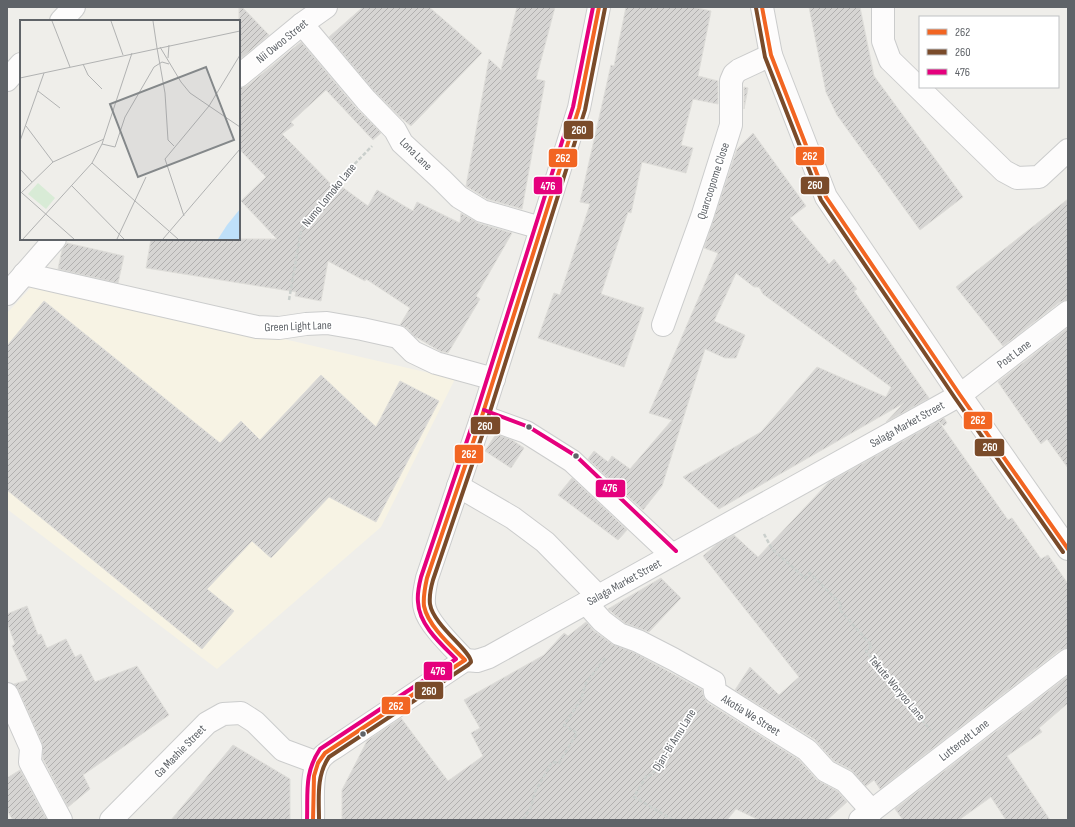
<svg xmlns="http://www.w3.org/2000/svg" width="1075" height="827" viewBox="0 0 1075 827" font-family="'Sofia Sans Condensed',sans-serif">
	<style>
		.commercial { fill: #f7f3e4 }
		.building { fill: url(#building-hatch); stroke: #deddd9 }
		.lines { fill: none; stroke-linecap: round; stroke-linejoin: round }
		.minor-casing { stroke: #cbcccc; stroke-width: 24 }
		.path { stroke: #cacfcc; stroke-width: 2.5; stroke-dasharray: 4 2; stroke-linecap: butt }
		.minor { stroke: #fdfcfc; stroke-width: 22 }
		.bus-1-casing { stroke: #fff; stroke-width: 7 }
		.bus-2-casing { stroke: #fff; stroke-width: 7 }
		.bus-3-casing { stroke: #fff; stroke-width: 7 }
		.bus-1 { stroke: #f26522; stroke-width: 4 }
		.bus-2 { stroke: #7a4b2a; stroke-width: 4 }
		.bus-3 { stroke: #e5007d; stroke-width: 4 }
		.bus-dot { fill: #5f6368; stroke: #fff; stroke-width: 1.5 }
		.labels { text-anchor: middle; stroke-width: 3.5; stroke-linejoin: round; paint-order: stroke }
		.street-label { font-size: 12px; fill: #5f6368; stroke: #fff }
		.inset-road { fill: none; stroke: #b1b2b2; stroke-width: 1 }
		.view { fill: #84888a; fill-opacity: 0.15; stroke: #84888a; stroke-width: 2 }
		.inset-edge { fill: none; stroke: #5f6368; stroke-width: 2 }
		.line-badge { stroke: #fff; stroke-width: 1.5 }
		.badge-label { font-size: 11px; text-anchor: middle; font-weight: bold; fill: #fff }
	</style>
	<defs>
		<pattern id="building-hatch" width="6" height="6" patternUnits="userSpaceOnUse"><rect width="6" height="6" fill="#d6d5d3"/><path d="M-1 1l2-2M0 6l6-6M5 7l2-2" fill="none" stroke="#b1b0af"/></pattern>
	</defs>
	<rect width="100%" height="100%" fill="#efeeea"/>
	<polygon class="commercial" points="37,281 455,379 381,527 217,669 7,509 7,313"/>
	<g class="building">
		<polygon points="239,7 242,7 269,35 239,60"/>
		<polygon points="363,7 429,7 482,53 411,126 399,116 375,92 329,37"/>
		<polygon points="517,7 555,7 536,79 545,81 522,209 487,199 466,186 489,59 501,70"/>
		<polygon points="626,7 693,7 711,11 698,76 718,81 718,104 693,99 681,145 693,148 686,173 642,162 631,213 628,212 601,294 644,308 624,367 538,338 554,293 560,295 590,204 580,202 611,65 614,66"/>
		<polygon points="809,7 860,7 874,76 963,197 920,230 837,115 826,92"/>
		<polygon points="301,42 356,108 381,133 373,140 326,90 291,122 294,125 282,134 335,188 338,184 368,206 377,190 413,211 417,202 460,223 461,213 478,223 512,233 476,296 480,299 448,353 440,351 414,336 407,328 400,325 410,308 366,279 365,281 328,261 321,301 295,296 296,292 146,268 151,239 277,239 241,201 266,177 239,149 239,88 247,86"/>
		<polygon points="744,87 748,88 744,109"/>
		<polygon points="753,133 806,206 790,218 829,264 834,259 857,289 854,291 929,398 886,422 904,403 719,509 683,477 761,432 817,367 886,397 891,387 763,294 759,287 754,287 736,273 714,321 745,335 736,358 725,358 705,349 662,486 643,510 588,459 594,451 608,462 612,456 630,469 672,420 649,413 718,253 704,248 737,149"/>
		<polygon points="1068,199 1068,300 1060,302 1003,346 956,287"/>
		<polygon points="67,243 124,256 118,283 58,269 62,250"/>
		<polygon points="44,301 220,443 241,421 260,440 321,375 376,427 400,381 439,401 376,522 329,497 271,558 252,541 207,589 234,611 202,649 7,490 7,346"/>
		<polygon points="1068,328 1068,468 1047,439 1041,444 998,382"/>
		<polygon points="944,418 947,423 944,426 939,422 1008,520 1012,518 1041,559 1048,555 1068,584 1068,648 1060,650 880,789 874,780 866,786 851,770 834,761 814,739 735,690 750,667 779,695 799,677 703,556 717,544 734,535 758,557 829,482"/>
		<polygon points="496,434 512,440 524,448 511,468 485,451"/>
		<polygon points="572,478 627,530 618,540 558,495"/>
		<polygon points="661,578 681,598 649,632 625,623 608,609"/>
		<polygon points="27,606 38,635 41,634 47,648 66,639 75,657 81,654 95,682 137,666 169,715 83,775 90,789 68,807 43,759 42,743 18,689 14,684 28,680 12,646 15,644 7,622 7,614"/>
		<polygon points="586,622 594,631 612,644 633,652 702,690 704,698 708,703 799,760 817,780 837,791 847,802 827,820 759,820 736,809 727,820 342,820 342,790 367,741 401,718 448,781 483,756 471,733 480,728 464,700 544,655 564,633 568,636"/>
		<polygon points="1068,676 1068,703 1039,728 1042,732 1007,756 1050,820 1006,820 991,797 959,820 903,820 895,809"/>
		<polygon points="233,745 290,779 290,820 171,820"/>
		<polygon points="20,770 47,820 13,820 7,810 7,778"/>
	</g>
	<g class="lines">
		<defs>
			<g id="minor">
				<polyline points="762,7 771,55 826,197 960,395 1068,549"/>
				<polyline points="883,7 883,41 890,60 1004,171 1017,178 1039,177 1068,150"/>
				<polyline points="61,21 74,7"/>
				<polyline points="302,24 366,100 395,130 402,143 441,179 459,197 482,211 541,228"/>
				<polyline points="239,76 302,24 326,7"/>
				<polyline points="7,80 21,64"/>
				<polyline points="24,274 257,327 279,328 306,324 327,323 362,329 398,337 413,352 436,363 494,379"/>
				<polyline points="7,294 55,239"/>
				<polyline points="663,325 702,217 731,125 731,81 734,74 739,70 771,55"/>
				<polyline points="482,416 526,432 572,461 672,555"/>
				<polyline points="458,486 513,518 545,542 598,596"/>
				<polyline points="586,603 602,621 619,634 638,641 673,659 714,682 715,692 807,750 826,771 845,781 872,811"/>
				<path d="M 465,660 C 454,648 429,625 425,609 C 422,600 425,588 427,578 L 482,416 L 579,108 L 599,7"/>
				<polyline points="7,694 31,748 30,762 61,820"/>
				<polyline points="111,820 207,723 223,714 241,713 255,722 283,750 318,763"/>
				<path d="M 313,820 C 314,804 310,777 318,763 C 321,756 327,752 334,748 L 465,660 L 477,661 L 489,657 L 960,395 L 1068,312"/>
				<polyline points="860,820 1068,660"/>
			</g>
		</defs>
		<use href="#minor" class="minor-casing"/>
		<g class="path">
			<polyline points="289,300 301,231 315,210 340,179 372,146"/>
			<polyline points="764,534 772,549 805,578 810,573 842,605 839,609 872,646 866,651 931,731"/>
			<polyline points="523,820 531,807 535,792 552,762 559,763 577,733 564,725 581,700 586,683 606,657"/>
			<polyline points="673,820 634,797 647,775 652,775 673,741 694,709"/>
		</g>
		<use href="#minor" class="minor"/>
		<defs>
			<g id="bus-1">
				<polyline points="762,7 771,55 826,197 960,395 1068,549"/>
				<path d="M 313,820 L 314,776 L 318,763 L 325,753 L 465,660 C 451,646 428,626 424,606 C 423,597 425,587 427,578 L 482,416 L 579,108 L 599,7"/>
			</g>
			<g id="bus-2">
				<polyline points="756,8 765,57 821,200 955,398 1063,552"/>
				<path d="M 319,820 C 319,798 316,776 329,757 L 468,665 L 471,662 C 471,651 433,625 430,604 C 429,596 431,587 433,580 L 488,418 L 585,110 L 605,8"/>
			</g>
			<g id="bus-3">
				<polyline points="484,410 529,427 576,456 676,551"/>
				<path d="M 307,820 C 308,792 304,773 320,749 L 456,659 C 441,644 419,625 418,602 C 417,593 419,585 421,577 L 476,414 L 573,107 L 593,7"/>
			</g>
		</defs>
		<use href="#bus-1" class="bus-1-casing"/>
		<use href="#bus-2" class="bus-2-casing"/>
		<use href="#bus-3" class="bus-3-casing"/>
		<use href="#bus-1" class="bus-1"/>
		<use href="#bus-2" class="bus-2"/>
		<use href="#bus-3" class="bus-3"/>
	</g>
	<g class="bus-dot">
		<circle cx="529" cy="427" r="3.5"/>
		<circle cx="576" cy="456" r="3.5"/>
		<circle cx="363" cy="734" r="3.5"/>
	</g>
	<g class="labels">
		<g class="street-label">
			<text transform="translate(282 41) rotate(-39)" y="4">Nii Owoo Street</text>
			<text transform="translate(416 154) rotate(45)" y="4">Lona Lane</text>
			<text transform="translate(713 181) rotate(-72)" y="4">Quarcoopome Close</text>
			<text transform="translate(329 195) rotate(-51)" y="4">Numo Lomoko Lane</text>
			<text transform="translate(298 326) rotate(-2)" y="4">Green Light Lane</text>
			<text transform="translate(1014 354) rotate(-37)" y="4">Post Lane</text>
			<text transform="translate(907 424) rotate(-29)" y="4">Salaga Market Street</text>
			<text transform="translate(624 582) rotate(-29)" y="4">Salaga Market Street</text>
			<text transform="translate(897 688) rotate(50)" y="4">Tekute Woryoo Lane</text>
			<text transform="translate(751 715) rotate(32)" y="4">Akotia We Street</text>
			<text transform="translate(674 740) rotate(-58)" y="4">Djan-Bi Amu Lane</text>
			<text transform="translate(964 740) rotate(-38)" y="4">Lutterodt Lane</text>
			<text transform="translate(180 751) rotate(-46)" y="4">Ga Mashie Street</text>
		</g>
	</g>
	<g transform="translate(20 20)">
		<rect width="220" height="220" fill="#efeeea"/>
		<path d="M 18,163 L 35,178 L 26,189 L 8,174 Z" fill="#d8ebd6"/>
		<path d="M 220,189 L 220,219 L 198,219 L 207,205 Z" fill="#bfe0f9"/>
		<path class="inset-road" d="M 32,1 L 50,47M 91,1 L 103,35M 133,1 L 137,28M 140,27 L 161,62 L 170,73 L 220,107M 137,28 L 145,73 L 148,120 L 154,126M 148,38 L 149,25M 63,44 L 68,55 L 82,69M 0,58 L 220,11M 18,71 L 40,88M 6,106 L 33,142M 0,121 L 24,53M 82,124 L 95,127 L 105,97 L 134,47 L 142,42 L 149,44M 72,143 L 158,219M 0,149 L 12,162M 51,165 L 104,219M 2,173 L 54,219M 0,174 L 33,142 L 84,119M 164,196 L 145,139 L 189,86 L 220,35M 3,219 L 72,143 L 82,124 L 112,33M 97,219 L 126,157M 143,219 L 220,129"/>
		<path class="view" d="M 186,47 L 214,120 L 118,157 L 90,84 Z"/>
		<rect width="220" height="220" class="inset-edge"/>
	</g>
	<g class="line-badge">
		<rect x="563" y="120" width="31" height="20" rx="4" fill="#7a4b2a"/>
		<rect x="795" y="146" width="30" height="20" rx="4" fill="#f26522"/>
		<rect x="548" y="148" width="30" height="20" rx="4" fill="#f26522"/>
		<rect x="800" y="176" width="30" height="19" rx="4" fill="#7a4b2a"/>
		<rect x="533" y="176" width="30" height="19" rx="4" fill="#e5007d"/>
		<rect x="963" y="411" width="30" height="19" rx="4" fill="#f26522"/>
		<rect x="470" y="416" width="31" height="19" rx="4" fill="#7a4b2a"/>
		<rect x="974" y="438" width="31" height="19" rx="4" fill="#7a4b2a"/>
		<rect x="454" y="444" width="30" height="20" rx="4" fill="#f26522"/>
		<rect x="595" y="479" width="31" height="19" rx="4" fill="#e5007d"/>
		<rect x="423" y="661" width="30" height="20" rx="4" fill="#e5007d"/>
		<rect x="414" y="681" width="30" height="19" rx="4" fill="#7a4b2a"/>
		<rect x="381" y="696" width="30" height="19" rx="4" fill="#f26522"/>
	</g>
	<g class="badge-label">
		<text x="579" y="134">260</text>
		<text x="810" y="160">262</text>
		<text x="563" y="162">262</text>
		<text x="815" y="189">260</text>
		<text x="548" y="190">476</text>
		<text x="978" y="424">262</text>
		<text x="485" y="430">260</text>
		<text x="990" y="451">260</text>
		<text x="469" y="458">262</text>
		<text x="610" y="492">476</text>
		<text x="438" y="675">476</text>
		<text x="429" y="695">260</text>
		<text x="396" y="710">262</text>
	</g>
	<rect width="1075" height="827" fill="none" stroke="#5f6368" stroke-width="16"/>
	<rect x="919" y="16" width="140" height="72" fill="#ffffff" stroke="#bfc1c3"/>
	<rect x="927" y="29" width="20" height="6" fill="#f26522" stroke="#bfc1c3"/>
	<text x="955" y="36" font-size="12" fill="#5f6368">262</text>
	<rect x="927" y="49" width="20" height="6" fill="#7a4b2a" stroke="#bfc1c3"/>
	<text x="955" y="56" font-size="12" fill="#5f6368">260</text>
	<rect x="927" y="69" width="20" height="6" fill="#e5007d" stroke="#bfc1c3"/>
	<text x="955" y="76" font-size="12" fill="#5f6368">476</text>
</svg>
